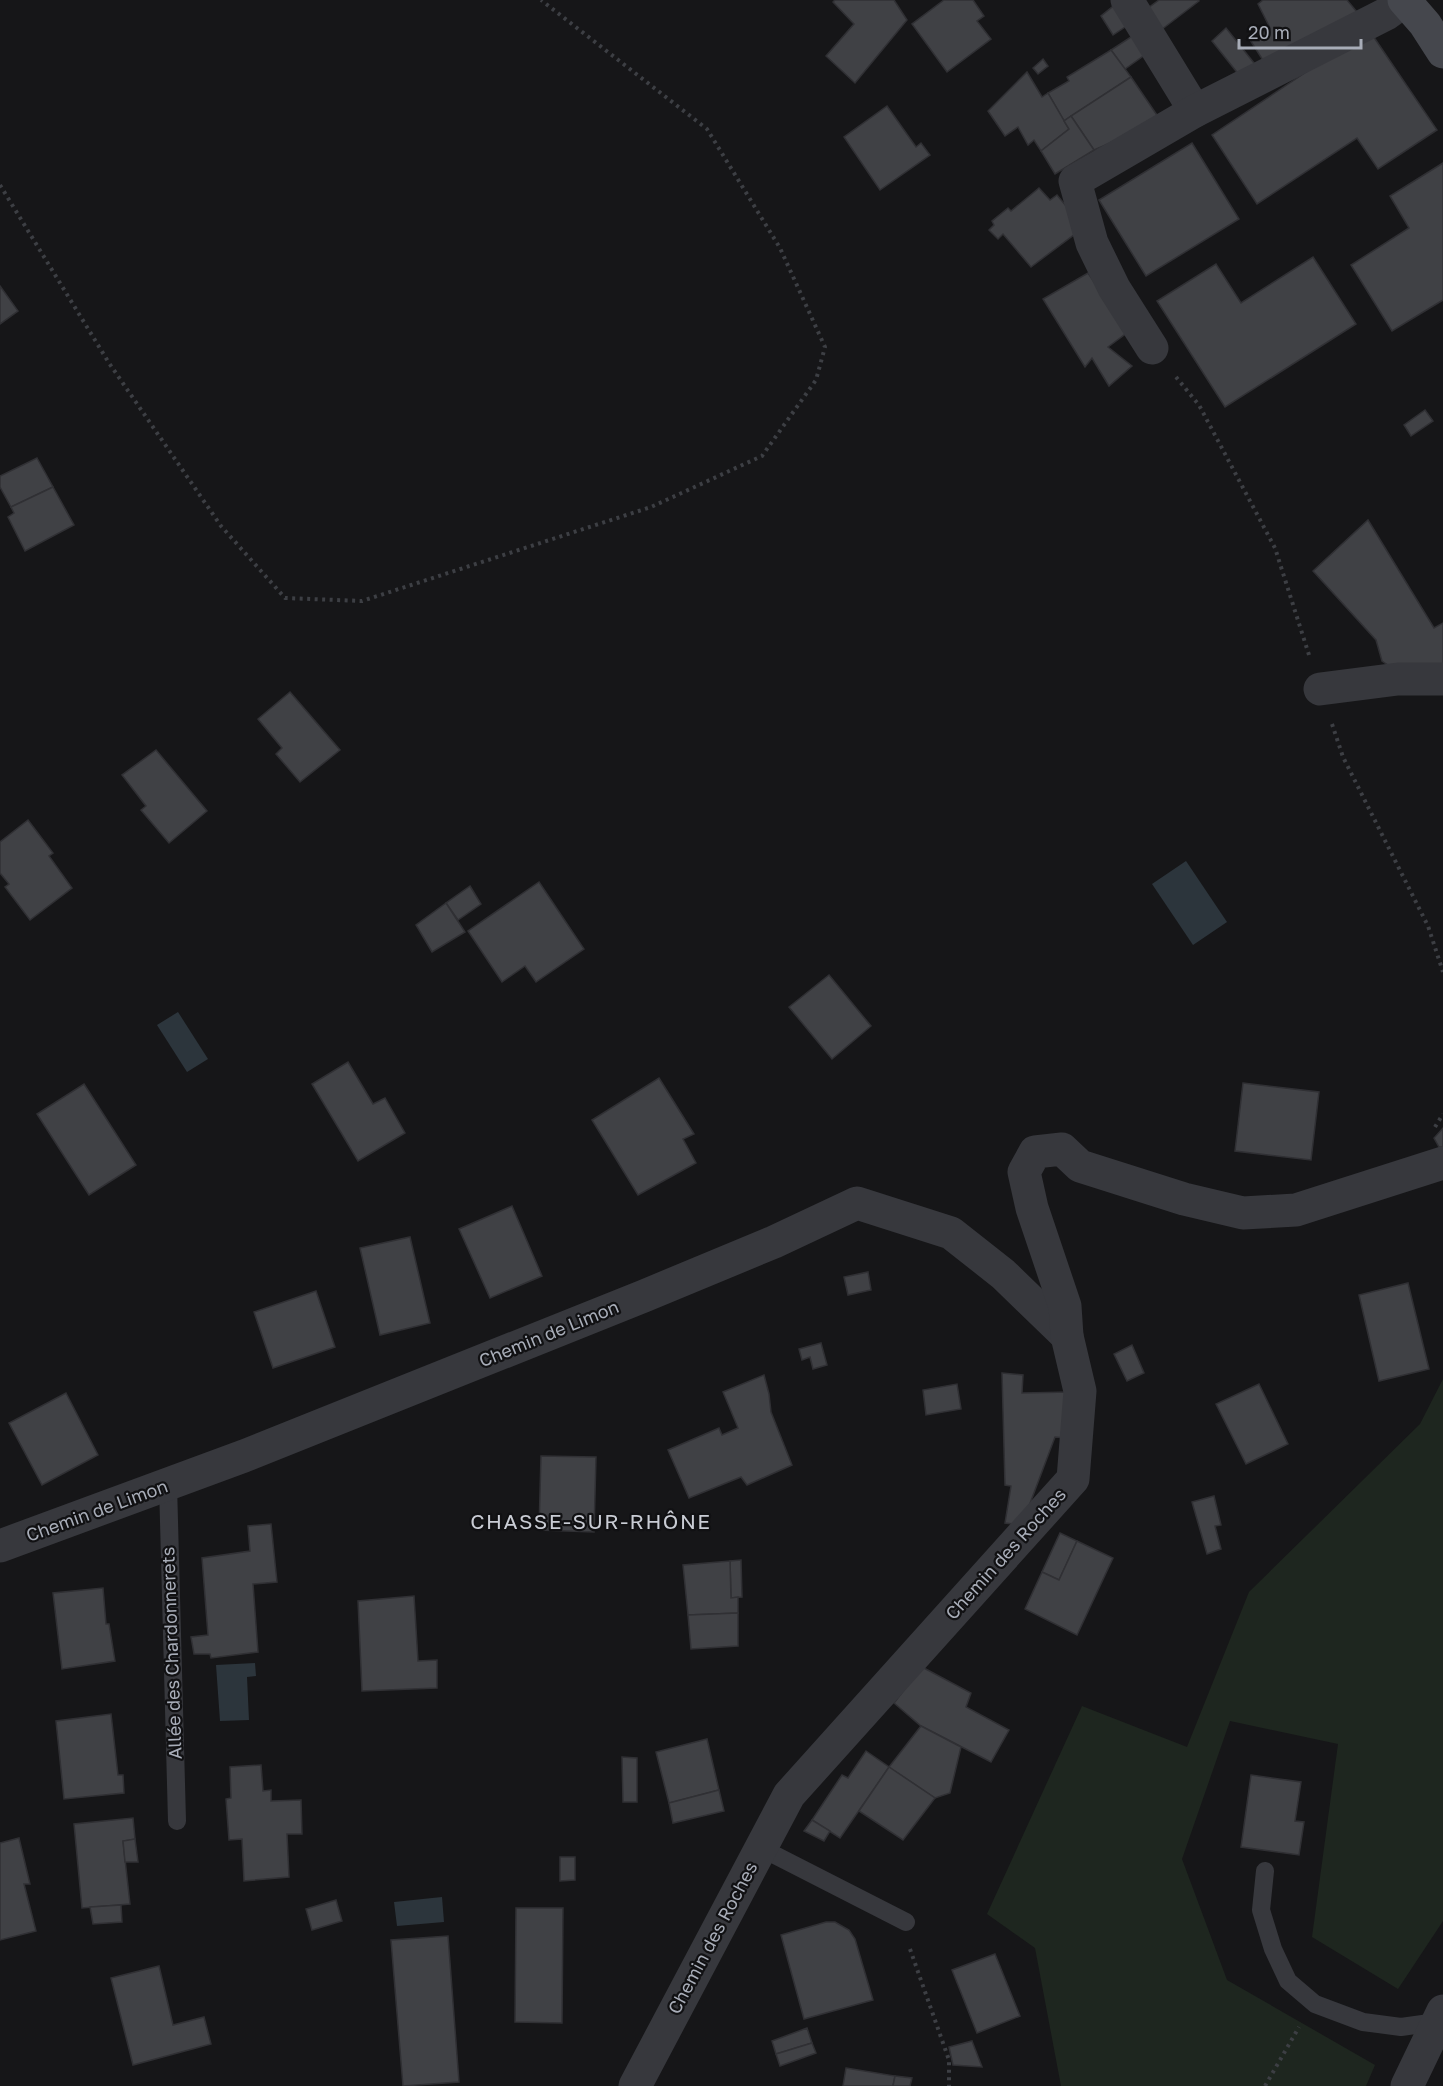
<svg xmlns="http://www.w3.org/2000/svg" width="1443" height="2086" viewBox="0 0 1443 2086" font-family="'Golos Text',sans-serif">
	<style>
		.green { fill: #1e261f }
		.water { fill: #2c353c }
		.building { fill: #404145; stroke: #303034; stroke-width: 1.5 }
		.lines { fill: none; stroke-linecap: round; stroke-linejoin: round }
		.path { stroke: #3d3f44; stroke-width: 4; stroke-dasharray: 3 4.5; stroke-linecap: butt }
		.lane { stroke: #37383d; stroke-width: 18 }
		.street { stroke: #37383d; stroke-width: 33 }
		.secondary { stroke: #45474d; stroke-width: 33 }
		.labels { text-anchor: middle; stroke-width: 4.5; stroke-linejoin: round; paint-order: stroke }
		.street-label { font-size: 18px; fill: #a8adb8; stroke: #111113 }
		.quarter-label { font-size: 21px; letter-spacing: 1.5px; fill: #c9ccd4; stroke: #111113 }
	</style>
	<rect width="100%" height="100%" fill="#161618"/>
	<polygon class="green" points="1443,1379 1443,1921 1398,1989 1312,1937 1338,1744 1230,1721 1182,1859 1227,1980 1375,2065 1366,2086 1061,2086 1035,1948 987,1914 1082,1706 1187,1747 1249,1592 1420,1424"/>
	<g class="water">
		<polygon points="1186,861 1227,922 1193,945 1152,884"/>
		<polygon points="178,1012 208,1059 187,1072 157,1025"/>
		<polygon points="255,1663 256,1676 247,1677 249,1720 220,1721 216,1665"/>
		<polygon points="442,1897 444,1922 397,1926 394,1902"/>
	</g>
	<g class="building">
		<polygon points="835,0 894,0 907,20 855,83 826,56 854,24 833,2"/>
		<polygon points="944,0 973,0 984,16 977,21 991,39 947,72 912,24"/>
		<polygon points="1159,0 1198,0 1199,1 1157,33 1144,11"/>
		<polygon points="1263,0 1347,0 1357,12 1266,65 1250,40 1270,28 1258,4"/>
		<polygon points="1116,4 1128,25 1113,35 1101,16"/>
		<polygon points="1226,28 1258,68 1240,76 1212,41"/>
		<polygon points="1369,30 1437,130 1378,169 1357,138 1257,204 1212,135"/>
		<polygon points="1134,35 1146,54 1125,69 1111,50"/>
		<polygon points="1111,50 1131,77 1064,121 1048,93 1069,81 1067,77"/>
		<polygon points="1043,59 1048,66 1038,74 1033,68"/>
		<polygon points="1027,72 1042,97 1048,93 1069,129 1041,151 1034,140 1028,145 1018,127 1005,136 988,111"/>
		<polygon points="1131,77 1161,121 1094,150 1071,116"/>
		<polygon points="887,106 916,147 921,143 930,155 880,190 844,137"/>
		<polygon points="1071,116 1094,150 1055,174 1041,151 1069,129 1064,121"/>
		<polygon points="1192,143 1239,219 1146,276 1099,200"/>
		<polygon points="1443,163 1443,300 1392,331 1351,265 1409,228 1390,196"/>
		<polygon points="1039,188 1050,200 1057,195 1076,218 1075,234 1031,267 1003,234 998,239 989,230 994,225 992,221 1008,208 1011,211"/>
		<polygon points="1313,257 1356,324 1225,407 1157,301 1216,264 1241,303"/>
		<polygon points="1088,273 1128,332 1108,347 1132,366 1109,386 1092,358 1085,367 1043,299"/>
		<polygon points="0,286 18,311 0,324"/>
		<polygon points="1425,410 1433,421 1411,436 1404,425"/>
		<polygon points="37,458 53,487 11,507 0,487 0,476"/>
		<polygon points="53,487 74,525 25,551 8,517 14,513 11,507"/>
		<polygon points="1368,520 1434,628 1443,623 1443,669 1402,675 1382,661 1376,640 1313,571"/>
		<polygon points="290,692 340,750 300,782 276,754 282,748 258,719"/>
		<polygon points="156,750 207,811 169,843 141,810 146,806 122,775"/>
		<polygon points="28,820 53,853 49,856 72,888 30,920 5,887 9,884 0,873 0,842"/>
		<polygon points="539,882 584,949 536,982 525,966 502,982 468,931"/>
		<polygon points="470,886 481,904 458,920 446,903"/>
		<polygon points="446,903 465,932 432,952 416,925"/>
		<polygon points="829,975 871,1026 832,1059 789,1007"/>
		<polygon points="348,1062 373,1104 385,1098 405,1133 358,1161 312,1084"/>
		<polygon points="659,1078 694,1134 683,1139 696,1163 638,1195 592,1120"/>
		<polygon points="1243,1083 1319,1092 1311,1160 1235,1151"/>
		<polygon points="84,1084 136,1165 89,1195 37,1114"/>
		<polygon points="1443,1128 1443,1147 1439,1147 1434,1138"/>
		<polygon points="512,1206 542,1276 490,1298 459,1229"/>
		<polygon points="410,1237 430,1323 380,1335 360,1248"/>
		<polygon points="868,1272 871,1290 848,1295 844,1277"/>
		<polygon points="1408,1283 1429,1369 1379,1381 1359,1295"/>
		<polygon points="316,1291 335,1347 273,1368 254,1312"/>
		<polygon points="821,1343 827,1365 813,1369 810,1357 802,1360 799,1349"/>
		<polygon points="1132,1345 1144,1373 1127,1381 1114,1354"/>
		<polygon points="1002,1373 1023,1375 1022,1393 1069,1392 1066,1438 1055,1437 1029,1506 1013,1524 1005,1523 1011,1486 1005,1485"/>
		<polygon points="764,1375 769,1394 771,1412 792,1465 747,1485 741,1477 689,1498 668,1450 719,1428 722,1435 738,1428 723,1392"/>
		<polygon points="957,1384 961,1409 926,1415 923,1390"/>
		<polygon points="1259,1384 1288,1444 1246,1464 1216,1404"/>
		<polygon points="66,1393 98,1455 42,1485 9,1423"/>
		<polygon points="541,1456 596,1457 594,1532 539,1530"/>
		<polygon points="1214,1496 1221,1525 1215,1526 1221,1549 1207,1554 1192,1502"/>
		<polygon points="271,1524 277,1582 253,1584 258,1652 211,1658 210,1654 194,1654 191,1637 208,1635 202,1558 250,1551 248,1526"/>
		<polygon points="1060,1533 1077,1541 1059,1580 1042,1572"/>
		<polygon points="1077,1541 1113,1558 1077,1635 1025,1609 1042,1572 1059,1580"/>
		<polygon points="741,1560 742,1597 731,1598 730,1561"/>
		<polygon points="730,1561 731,1598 738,1597 738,1613 688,1615 683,1565"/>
		<polygon points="103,1588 106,1624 109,1624 115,1661 62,1669 53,1593"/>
		<polygon points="414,1596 418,1661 437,1660 437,1688 362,1691 358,1601"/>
		<polygon points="738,1613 738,1646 691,1649 688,1615"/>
		<polygon points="922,1667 971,1693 966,1707 1009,1730 991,1762 921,1726 894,1703"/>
		<polygon points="111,1714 118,1775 123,1775 124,1793 64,1799 56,1721"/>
		<polygon points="921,1726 961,1747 950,1793 935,1798 889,1767"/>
		<polygon points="707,1739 719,1790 669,1803 656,1752"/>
		<polygon points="866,1751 889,1767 840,1838 812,1820 842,1775 848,1778"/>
		<polygon points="622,1757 637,1758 637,1802 623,1802"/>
		<polygon points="261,1765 263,1791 271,1790 271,1801 301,1800 302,1834 287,1834 289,1877 244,1881 242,1839 229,1840 226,1799 231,1798 230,1767"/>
		<polygon points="889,1767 935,1798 903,1840 859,1811"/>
		<polygon points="1251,1775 1301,1782 1295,1821 1304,1822 1299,1855 1241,1847"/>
		<polygon points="719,1790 724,1811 673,1823 669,1803"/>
		<polygon points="133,1818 135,1839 123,1841 130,1904 82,1908 74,1824"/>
		<polygon points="812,1820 830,1831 824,1841 804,1831"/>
		<polygon points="19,1838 30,1884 24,1884 36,1931 0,1940 0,1843"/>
		<polygon points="135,1839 138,1862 125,1862 123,1841"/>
		<polygon points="560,1857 575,1857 575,1880 560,1881"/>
		<polygon points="336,1900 342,1921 312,1930 306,1909"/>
		<polygon points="121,1905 122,1922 93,1924 90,1907"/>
		<polygon points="516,1908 563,1908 562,2023 515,2022"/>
		<polygon points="826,1922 835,1922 849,1930 855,1939 873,2000 804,2019 781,1935"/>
		<polygon points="448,1936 459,2082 403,2086 391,1940"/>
		<polygon points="995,1954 1020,2016 977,2033 952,1970"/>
		<polygon points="159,1966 173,2025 204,2017 211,2044 133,2065 111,1978"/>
		<polygon points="807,2028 812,2043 776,2054 772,2041"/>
		<polygon points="972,2041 982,2067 953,2065 949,2047"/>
		<polygon points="812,2043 816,2053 780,2066 776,2054"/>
		<polygon points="846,2068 895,2076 893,2086 843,2086"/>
		<polygon points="895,2076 912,2078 910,2086 893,2086"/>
	</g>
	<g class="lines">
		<g class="path">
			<polyline points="0,185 109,363 221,526 285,598 362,601 651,507 762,456 816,380 825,347 780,248 707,129 541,0"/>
			<polyline points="1176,377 1199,405 1275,548 1309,655"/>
			<polyline points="1332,724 1343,757 1428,926 1443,972"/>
			<polyline points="1435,1127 1443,1114"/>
			<polyline points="910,1949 949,2060 949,2086"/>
			<polyline points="1265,2086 1299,2027"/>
		</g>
		<g class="lane">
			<polyline points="168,1484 177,1821"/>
			<polyline points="761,1848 906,1922"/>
			<polyline points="1265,1871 1261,1910 1273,1949 1288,1981 1315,2004 1363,2022 1401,2027 1437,2022"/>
		</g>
		<g class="street">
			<polyline points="1127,0 1195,111"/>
			<polyline points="1152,348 1114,288 1092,243 1075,181 1195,111 1386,14 1404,1"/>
			<polyline points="1320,689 1398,679 1443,679"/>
			<polyline points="0,1546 244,1456 644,1296 774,1242 857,1203 951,1233 1003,1274 1067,1336"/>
			<polyline points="635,2086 789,1795 1073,1479 1080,1391 1067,1336 1065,1306 1032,1208 1024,1172 1035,1152 1062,1149 1080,1166 1184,1199 1243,1213 1296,1210 1443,1163"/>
			<polyline points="1407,2086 1443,2011"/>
		</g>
		<polyline class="secondary" points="1404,0 1425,24 1443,52"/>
	</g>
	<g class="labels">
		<g class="street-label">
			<text transform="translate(549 1334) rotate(-22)" y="6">Chemin de Limon</text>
			<text transform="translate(97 1511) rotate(-20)" y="6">Chemin de Limon</text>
			<text transform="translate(1006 1554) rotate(-48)" y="6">Chemin des Roches</text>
			<text transform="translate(172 1653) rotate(-92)" y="6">Allée des Chardonnerets</text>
			<text transform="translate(713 1938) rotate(-62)" y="6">Chemin des Roches</text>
		</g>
		<g class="quarter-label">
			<text x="591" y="1529">CHASSE-SUR-RHÔNE</text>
		</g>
	</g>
	<path d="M1239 39v9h122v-9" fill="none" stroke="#a8adb8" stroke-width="3"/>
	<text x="1248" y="39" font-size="18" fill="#a8adb8" stroke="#111113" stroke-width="4.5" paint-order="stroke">20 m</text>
</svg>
